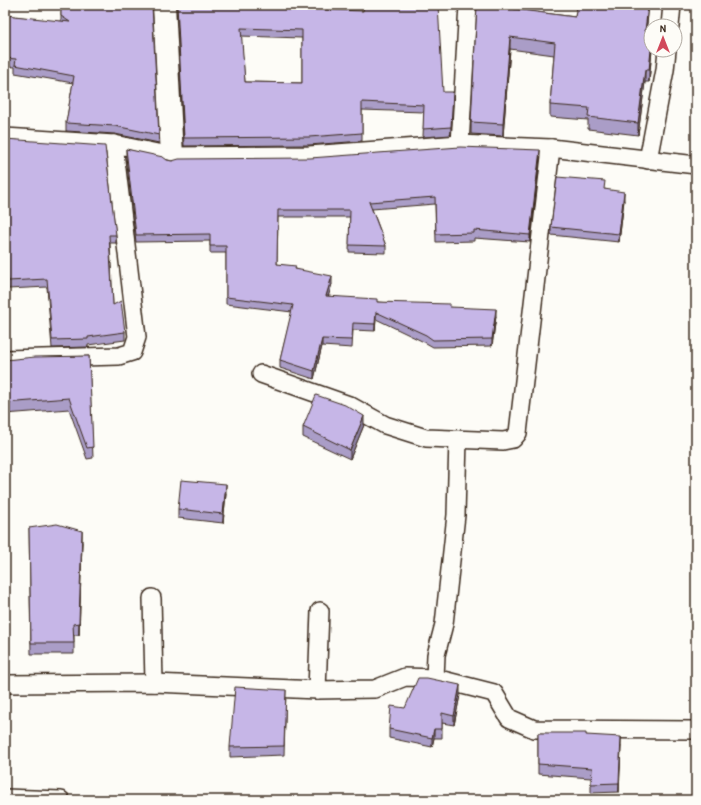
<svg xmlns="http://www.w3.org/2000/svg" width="701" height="805" viewBox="0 0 701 805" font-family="'Patrick Hand',sans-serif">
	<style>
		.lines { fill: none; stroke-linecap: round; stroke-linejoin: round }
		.service-casing { stroke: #3b2a1e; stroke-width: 20 }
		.minor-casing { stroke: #3b2a1e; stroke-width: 25 }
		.service { stroke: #fdfcf7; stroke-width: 17 }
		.minor { stroke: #fdfcf7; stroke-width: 22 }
		.wall { fill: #aa9dc7; stroke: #3b2a1e; fill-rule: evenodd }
		.shaded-wall { fill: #8b7fa2; stroke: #3b2a1e }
		.building { fill: #c6b6e7; stroke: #3b2a1e; fill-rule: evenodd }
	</style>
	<rect width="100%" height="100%" fill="#fdfcf7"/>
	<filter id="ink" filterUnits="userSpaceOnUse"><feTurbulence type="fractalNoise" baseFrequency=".025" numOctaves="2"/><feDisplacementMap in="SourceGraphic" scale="8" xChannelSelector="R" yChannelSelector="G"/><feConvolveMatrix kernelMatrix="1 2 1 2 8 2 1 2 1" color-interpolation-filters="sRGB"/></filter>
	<g filter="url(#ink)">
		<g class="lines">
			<defs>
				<g id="service">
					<polyline points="670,26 672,5"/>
					<polyline points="5,137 114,144 172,156 309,155 460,144 551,148 696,165"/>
					<polyline points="460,144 468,5"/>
					<polyline points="648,160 665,70 667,50"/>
					<polyline points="5,359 119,356 132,352 137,337 114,144"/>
					<polyline points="261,374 349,405 385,425 426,438 503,441 513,439 518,433 551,148"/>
					<polyline points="152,598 154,683"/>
					<polyline points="435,678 436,655 444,624 456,515 458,439"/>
					<polyline points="5,684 154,683 317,690 375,689 405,677 435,678 494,693 509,718 534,729 696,730"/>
					<polyline points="317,690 320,611"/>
					<polyline points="5,798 61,800"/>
				</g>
				<polyline id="minor" points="164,5 172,156"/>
			</defs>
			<use href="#service" class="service-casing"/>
			<use href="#minor" class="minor-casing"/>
			<use href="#service" class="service"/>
			<use href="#minor" class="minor"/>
		</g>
		<g class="wall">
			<polygon points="61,5 159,135 159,143 115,134 66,131 66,123 73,83 15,73 15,67 5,66 5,15 61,22"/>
			<path d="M 177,5 L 312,5 L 311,9 L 443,92 L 453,100 L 451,135 L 423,137 L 424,112 L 362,110 L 362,141 L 309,145 L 184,146 ZM 241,36 L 302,38 L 302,83 L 245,82 Z"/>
			<polygon points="577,5 649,5 646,31 651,50 652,50 649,82 645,82 638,135 588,129 588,120 550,117 550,105 554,55 510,49 503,136 471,134 471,122 514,9 575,17"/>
			<polygon points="5,139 116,235 116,243 110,243 113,305 125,332 125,340 88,345 88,347 52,348 47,287 8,289 5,253"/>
			<polygon points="126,149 172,161 540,158 530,242 474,238 474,241 436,242 435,204 372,209 386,246 386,253 349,252 350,217 278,217 277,264 296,269 332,284 328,296 377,302 450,307 496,316 492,346 433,347 426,343 376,319 375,331 353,330 352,348 322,346 314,379 280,368 280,360 292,312 226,304 226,253 210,253 210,241 136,242 126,157"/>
			<polygon points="605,189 624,200 619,242 551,235 551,227"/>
			<polygon points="89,356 93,458 87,459 69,409 5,414 5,360"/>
			<polygon points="364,425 350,459 303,437 303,427"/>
			<polygon points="226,494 223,523 178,518 178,509"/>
			<polygon points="29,528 82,542 79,635 74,635 74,654 31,654"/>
			<polygon points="286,690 284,755 230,757 230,747"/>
			<polygon points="460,695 454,725 442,723 442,738 434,738 432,747 389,738 389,729 405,708"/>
			<polygon points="538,733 586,735 621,746 619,792 591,793 591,778 538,774"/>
		</g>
		<g class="shaded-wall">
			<polygon points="648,5 649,5 645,43 645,31"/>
			<polygon points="510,37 510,49 503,136 503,124"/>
			<polygon points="651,50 652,50 649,82 649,70"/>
			<polygon points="645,70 645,82 638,135 638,123"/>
			<polygon points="453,92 453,100 451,135 451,127"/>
			<polygon points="540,150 540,158 530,242 530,235"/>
			<polygon points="624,192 624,200 619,242 619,234"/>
			<polygon points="332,276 332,284 326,304 326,296"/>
			<polygon points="496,309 496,316 492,346 492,339"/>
			<polygon points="376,312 376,319 375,331 375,324"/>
			<polygon points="322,339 322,346 314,379 314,371"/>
			<polygon points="364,416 364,425 350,459 350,450"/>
			<polygon points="226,484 226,494 223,523 223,514"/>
			<polygon points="82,531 82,542 79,635 79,623"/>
			<polygon points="460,685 460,695 454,725 454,716"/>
			<polygon points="434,729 434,738 432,747 432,738"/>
			<polygon points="621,737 621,746 619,792 619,783"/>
		</g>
		<g class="building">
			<polygon points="61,5 152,5 159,135 115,126 66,123 74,76 15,65 16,59 5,58 5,15 70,22 61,16"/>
			<path d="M 177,5 L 311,5 L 311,9 L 363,11 L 364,5 L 438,5 L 443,92 L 453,92 L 451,127 L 423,129 L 424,105 L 362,102 L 362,133 L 309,137 L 184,138 ZM 241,28 L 302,30 L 302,83 L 245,82 Z"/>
			<polygon points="477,5 514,5 514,9 575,17 577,5 648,5 645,31 651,32 651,50 649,70 645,70 638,123 588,117 589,108 550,105 555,43 510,37 503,124 471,122"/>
			<polygon points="5,139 105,146 116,235 109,235 113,305 121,301 125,332 88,337 88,339 52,340 47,279 8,281 5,245"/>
			<polygon points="460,147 540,150 530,235 474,230 474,233 436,234 435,197 369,202 386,246 349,245 350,210 278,210 277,264 296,266 295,269 332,276 326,296 377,299 377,302 450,304 450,307 496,309 492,339 433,340 426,335 376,312 375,324 353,323 352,340 322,339 314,371 280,360 293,305 226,297 226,246 210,246 210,234 136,235 126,149 163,157 167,160 172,161 179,159 310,158"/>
			<polygon points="557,177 605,181 604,189 624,192 619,234 551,227"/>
			<polygon points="89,356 93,447 87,448 69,398 5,403 5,360 35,357"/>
			<polygon points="316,395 345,405 364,416 350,450 303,427"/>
			<polygon points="181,480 226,484 223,514 178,509"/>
			<polygon points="57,524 82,531 79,623 73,624 74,643 31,643 29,528"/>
			<polygon points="418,678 427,678 460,685 454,716 442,713 442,729 434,729 432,738 389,729 391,706 405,708"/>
			<polygon points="235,687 286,690 284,746 230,747"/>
			<polygon points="538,733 586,733 586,735 621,737 619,783 591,784 592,768 538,764"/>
		</g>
	</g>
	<rect width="701" height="805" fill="none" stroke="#fdfcf7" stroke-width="20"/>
	<rect x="10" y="10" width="681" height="785" fill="none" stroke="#3b2a1e" stroke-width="1.5" filter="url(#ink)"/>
	<g transform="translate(663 38)"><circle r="19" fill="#fdfcf7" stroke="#afa8a0"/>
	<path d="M0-3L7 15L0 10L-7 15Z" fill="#d1495b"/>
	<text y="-6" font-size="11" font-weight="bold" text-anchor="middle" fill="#3b2a1e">N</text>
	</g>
</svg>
